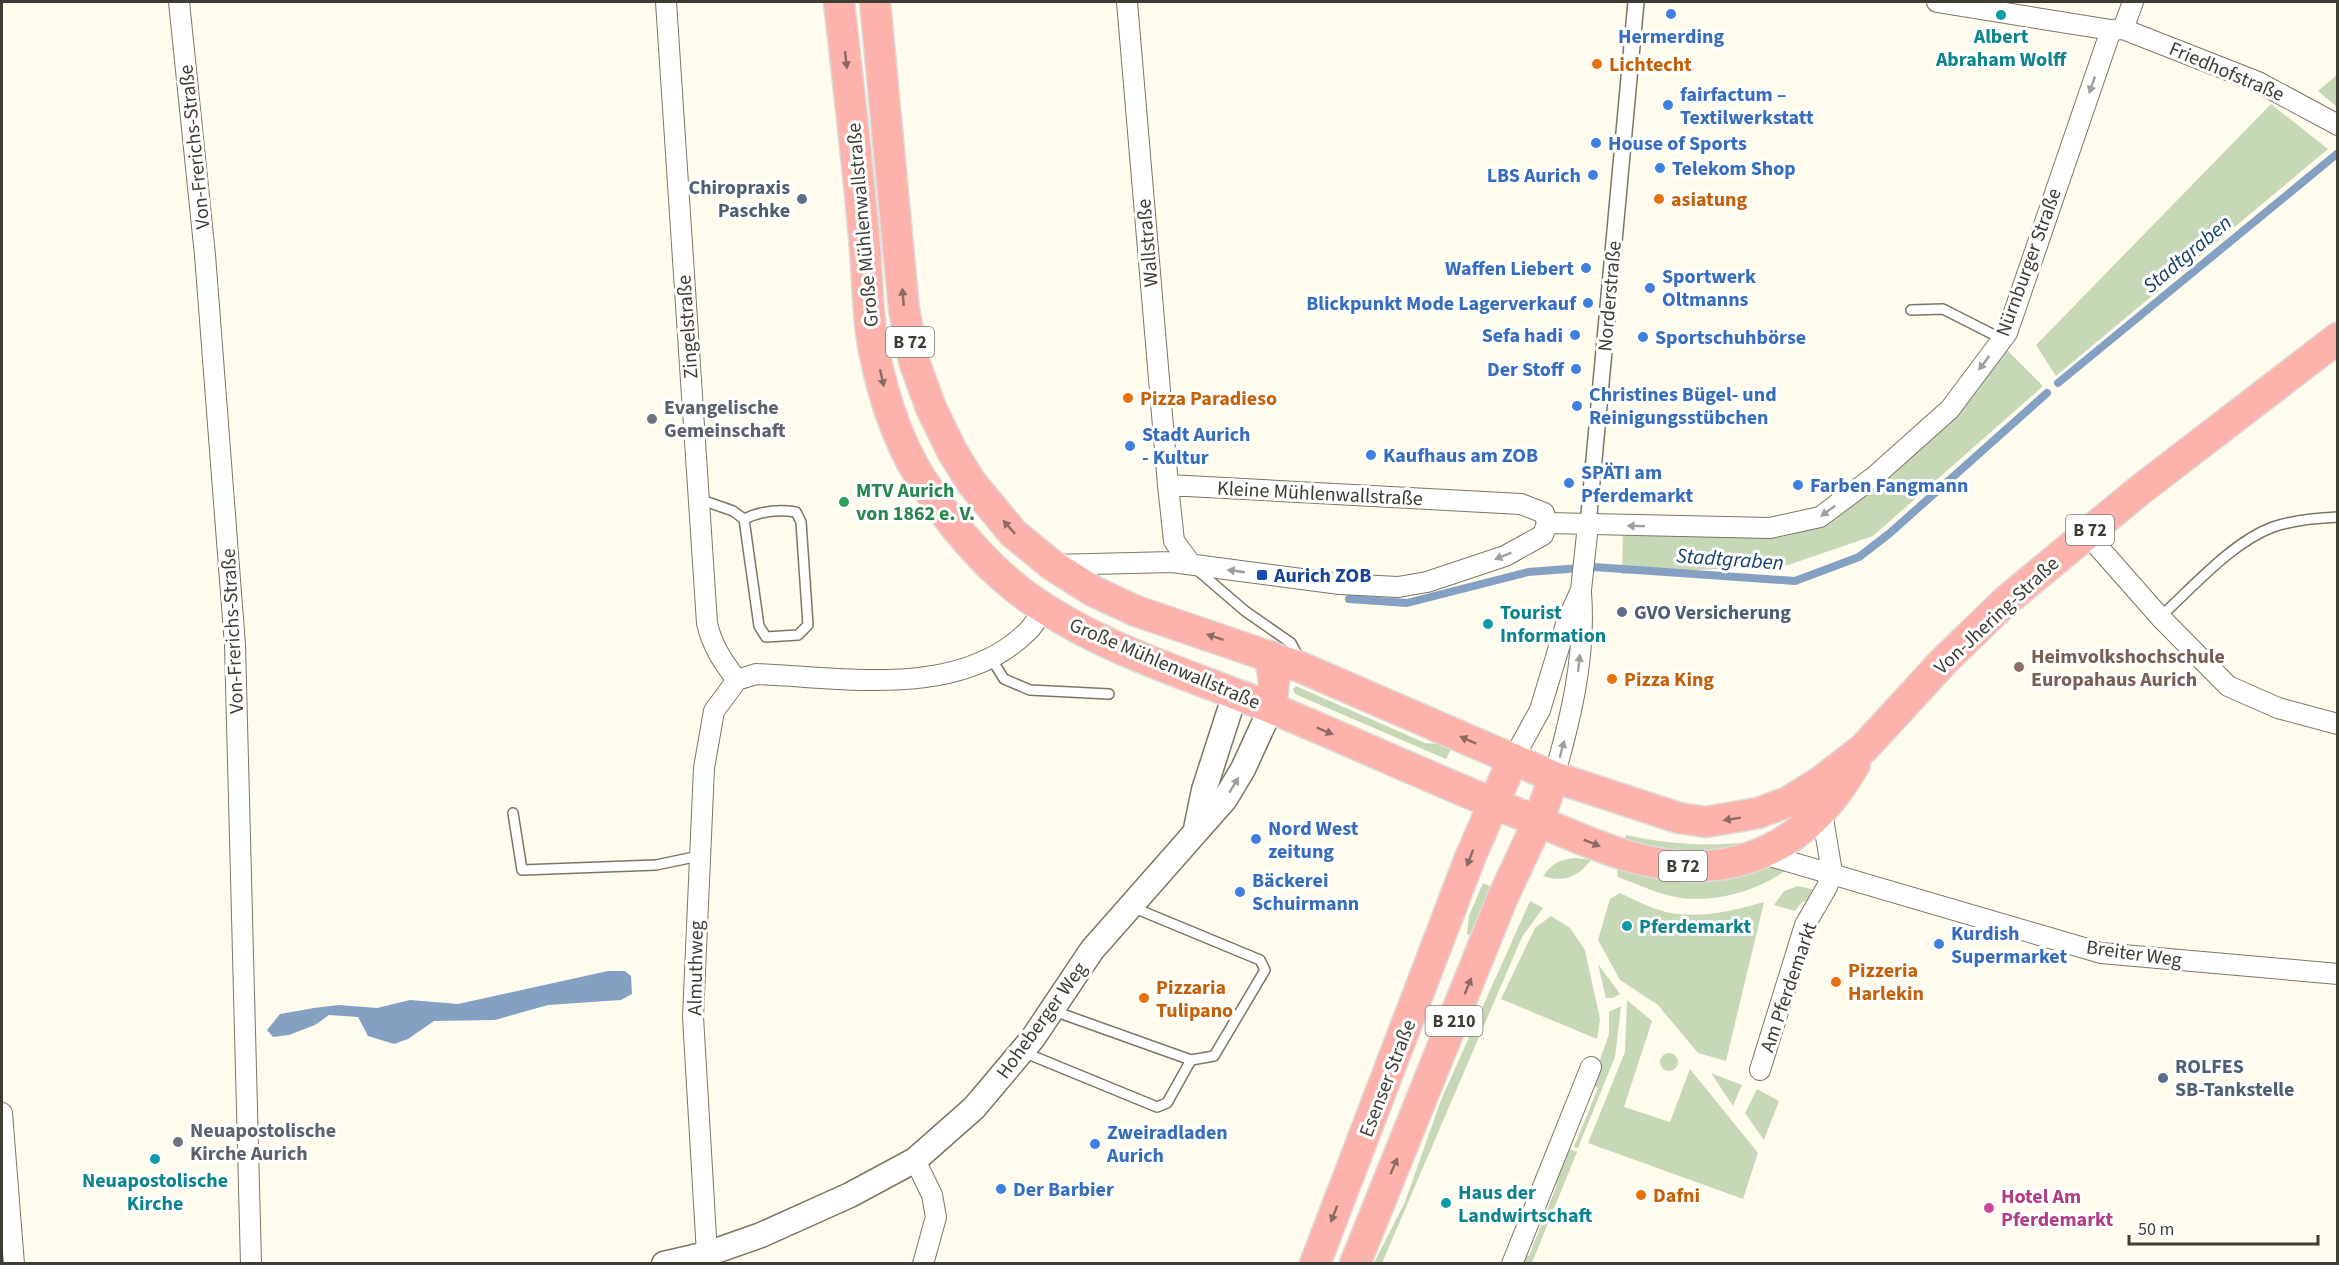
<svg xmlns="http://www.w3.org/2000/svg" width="2339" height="1265" viewBox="0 0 2339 1265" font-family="'Source Sans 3',sans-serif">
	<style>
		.green { fill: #c7d8b7 }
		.water { fill: #84a1c4 }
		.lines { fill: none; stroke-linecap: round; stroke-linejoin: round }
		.stream { stroke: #84a1c4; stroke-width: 8 }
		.service-casing { stroke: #7b7767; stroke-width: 12 }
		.pedestrian-casing { stroke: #7b7767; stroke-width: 18 }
		.minor-casing { stroke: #7b7767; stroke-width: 22 }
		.tertiary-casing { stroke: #7b7767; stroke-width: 27 }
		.primary-casing { stroke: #dcdcdb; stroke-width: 33 }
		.service { stroke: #fff; stroke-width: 9 }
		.pedestrian { stroke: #fff; stroke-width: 15 }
		.minor { stroke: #fff; stroke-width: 20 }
		.tertiary { stroke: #fff; stroke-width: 24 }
		.primary { stroke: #feb2ac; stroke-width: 30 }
		.oneway { fill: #8b6c65 }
		.oneway2 { fill: #9e9e9a }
		.shop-dot { fill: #3f7fe0; stroke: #fff; stroke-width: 2 }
		.culture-dot { fill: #0f9aa8; stroke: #fff; stroke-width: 2 }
		.food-dot { fill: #e8710a; stroke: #fff; stroke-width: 2 }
		.service-dot { fill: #5c6f8a; stroke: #fff; stroke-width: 2 }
		.worship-dot { fill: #6b7280; stroke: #fff; stroke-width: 2 }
		.leisure-dot { fill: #2e9e5b; stroke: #fff; stroke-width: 2 }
		.transit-dot { fill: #1a4fb4; stroke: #fff; stroke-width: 2 }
		.education-dot { fill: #8d6e63; stroke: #fff; stroke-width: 2 }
		.hotel-dot { fill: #d1479c; stroke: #fff; stroke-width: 2 }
		.labels { text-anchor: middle; stroke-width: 6; stroke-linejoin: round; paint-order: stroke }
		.shield { fill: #fff; stroke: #787772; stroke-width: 1.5 }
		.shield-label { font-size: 18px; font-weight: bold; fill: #3e3d35 }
		.shop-label { font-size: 20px; font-weight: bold; fill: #366cbe; stroke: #fff; text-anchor: start }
		.culture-label { font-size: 20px; font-weight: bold; fill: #0d838f; stroke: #fff; text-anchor: start }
		.food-label { font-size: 20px; font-weight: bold; fill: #c56008; stroke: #fff; text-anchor: start }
		.street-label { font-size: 20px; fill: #3e3d35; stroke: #fff }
		.service-label { font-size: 20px; font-weight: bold; fill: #4e5e75; stroke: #fff; text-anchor: start }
		.worship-label { font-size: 20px; font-weight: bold; fill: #5b616d; stroke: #fff; text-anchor: start }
		.leisure-label { font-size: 20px; font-weight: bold; fill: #27864d; stroke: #fff; text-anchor: start }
		.transit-label { font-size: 20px; font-weight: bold; fill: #164399; stroke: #fff; text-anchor: start }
		.education-label { font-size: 20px; font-weight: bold; fill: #785e54; stroke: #fff; text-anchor: start }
		.hotel-label { font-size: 20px; font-weight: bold; fill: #b23c85; stroke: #fff; text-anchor: start }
		.water-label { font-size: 21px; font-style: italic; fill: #133d6b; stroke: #fff }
	</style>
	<rect width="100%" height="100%" fill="#fffbed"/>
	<g class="green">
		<polygon points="2337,75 2337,107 2318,91"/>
		<polygon points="2271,104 2328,149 2056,376 2036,345"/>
		<polygon points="2006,349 2043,386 1873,536 1788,565 1622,574 1623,530 1783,537 1829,521 1939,432"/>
		<polygon points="1296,686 1425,743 1453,745 1446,759 1295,694 1293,689"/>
		<path d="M 1626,835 C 1666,844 1701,846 1742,843 L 1743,847 L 1683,854 L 1624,841 Z"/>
		<path d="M 1576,858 L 1591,860 C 1578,877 1563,883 1543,876 C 1553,863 1560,859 1576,858 Z"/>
		<path d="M 1767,866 L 1786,870 C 1757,892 1708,905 1671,896 C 1653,892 1635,883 1618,877 L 1617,869 L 1677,879 Z"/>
		<polygon points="1483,883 1494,888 1471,936 1467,934 1469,916"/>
		<polygon points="1798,886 1820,891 1816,900 1802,902 1795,911 1774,905 1784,891"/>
		<path d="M 1620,893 C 1633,899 1646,906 1659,910 C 1692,921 1733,911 1764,902 L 1726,1061 L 1698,1053 L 1658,1005 L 1620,980 L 1598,940 L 1610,899 Z"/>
		<polygon points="1530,901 1543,908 1522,937 1382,1263 1374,1263 1405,1202 1441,1100"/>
		<polygon points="1551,916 1570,928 1585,950 1600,1019 1597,1039 1501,999 1535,928"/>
		<polygon points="1598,964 1620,994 1613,998 1606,998"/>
		<polygon points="1627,1000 1652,1021 1624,1107 1670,1122 1690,1069 1758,1153 1743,1199 1588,1143 1625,1052"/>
		<polygon points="1621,1006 1615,1057 1578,1148 1574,1147 1598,1088 1591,1085 1609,1034 1609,1012"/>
		<circle cx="1669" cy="1062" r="9"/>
		<polygon points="1711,1073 1742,1085 1733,1106"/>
		<polygon points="1757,1089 1779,1101 1764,1140 1745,1113"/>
		<polygon points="1565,1147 1577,1152 1532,1263 1520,1264 1523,1254 1529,1256 1557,1185 1552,1182"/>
	</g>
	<polygon class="water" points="608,971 625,971 631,976 632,994 621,1000 548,1005 495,1020 434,1021 408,1039 394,1044 368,1036 358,1017 329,1015 315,1025 289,1035 273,1037 267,1030 280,1014 314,1008 339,1005 377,1008 410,1000 458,1004"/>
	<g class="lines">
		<g class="stream">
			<polyline points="2058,383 2338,153"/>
			<polyline points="1349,599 1407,603 1528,572 1594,567 1795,581 1859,557 1890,533 2047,393"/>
		</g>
		<defs>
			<g id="service">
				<polyline points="1911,310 1943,309 2002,339"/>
				<path d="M 699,499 L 733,511 L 744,519 L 759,626 L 766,637 L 798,635 L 808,625 L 801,522 L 796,512 C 777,509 761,511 744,519"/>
				<polyline points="1195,568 1245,611 1291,643 1299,658"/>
				<path d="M 2160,617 C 2192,588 2232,542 2273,527 C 2293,520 2317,518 2338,517"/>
				<polyline points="991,658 1004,679 1030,690 1109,694"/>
				<polyline points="513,813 522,870 656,865 699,856"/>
				<polyline points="1054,1011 1191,1060 1214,1056 1265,970 1260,960 1132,907"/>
				<polyline points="1023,1052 1157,1107 1167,1103 1191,1060"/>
			</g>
			<polyline id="pedestrian" points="1588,525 1636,2"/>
			<g id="minor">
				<polyline points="179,2 205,255 235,645 251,1264"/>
				<path d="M 666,2 L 707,623 C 712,646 723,662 737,680"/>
				<polyline points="1127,2 1168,485"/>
				<polyline points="1937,2 2111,30 2123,29 2258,82 2338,125"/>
				<polyline points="2123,29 2133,2"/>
				<polyline points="1547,523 1770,528 1820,517 1875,476 1950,409 2007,333 2111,30"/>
				<polyline points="2086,533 2160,617 2228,686 2278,708 2338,724"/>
				<polyline points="1052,565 1172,562 1340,584 1398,587 1427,582 1505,556 1543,535 1547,523 1544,513 1521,504 1168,485 1174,541 1191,564"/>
				<polyline points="1513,759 1540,710 1567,621 1581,590 1588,525"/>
				<path d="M 1554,777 C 1571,717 1586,656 1581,593"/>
				<polyline points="1763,854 2101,953 2338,974"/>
				<polyline points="1760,1070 1805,925 1827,887 1832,872 1822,813"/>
				<polyline points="2,1113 14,1264"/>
				<polyline points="915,1160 932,1195 936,1217 923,1264"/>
				<path d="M 707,1254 L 693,1017 L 704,768 L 714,711 L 737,680 L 756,674 C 843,677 959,700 1028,631 C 1034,625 1039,616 1044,609"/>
				<polyline points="1512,1264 1591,1067"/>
			</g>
			<g id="tertiary">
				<polyline points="1196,829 1204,790 1235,694"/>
				<polyline points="664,1264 707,1254 761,1235 850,1195 915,1160 974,1108 1033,1038 1092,950 1225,799 1243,769 1271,708"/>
			</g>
			<g id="primary">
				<path d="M 839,2 C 848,80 857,158 864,237 C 867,268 867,300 871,332 C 878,381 895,438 922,480 C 954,530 996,579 1047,610 C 1116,654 1196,677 1271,708 C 1361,745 1449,787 1540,822 C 1593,844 1647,870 1706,866 C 1775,861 1822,822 1855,764"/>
				<polyline points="875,2 904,309 914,361 931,408 952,451 971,482 1013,533 1052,565 1093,591 1136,611 1300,667 1554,777 1679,818 1706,822 1758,813 1788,802 1820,782 1864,748 1944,661 2007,600 2140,490 2338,338"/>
				<polyline points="1270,656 1274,681 1271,708"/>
				<polyline points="1315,1264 1470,858 1513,759"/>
				<polyline points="1355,1264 1502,899 1538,822 1554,777"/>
			</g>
		</defs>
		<use href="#service" class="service-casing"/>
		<use href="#pedestrian" class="pedestrian-casing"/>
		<use href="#minor" class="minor-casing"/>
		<use href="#tertiary" class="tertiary-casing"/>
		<use href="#primary" class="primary-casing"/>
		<use href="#service" class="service"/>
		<use href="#pedestrian" class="pedestrian"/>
		<use href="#minor" class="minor"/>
		<use href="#tertiary" class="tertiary"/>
		<use href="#primary" class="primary"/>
	</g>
	<defs><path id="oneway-solid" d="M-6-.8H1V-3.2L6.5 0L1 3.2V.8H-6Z" transform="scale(1.5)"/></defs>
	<g class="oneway">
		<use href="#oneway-solid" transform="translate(846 60) rotate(84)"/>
		<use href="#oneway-solid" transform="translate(903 297) rotate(-95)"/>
		<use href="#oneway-solid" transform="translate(882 378) rotate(77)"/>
		<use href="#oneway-solid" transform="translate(1009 527) rotate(-132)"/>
		<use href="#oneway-solid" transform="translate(1215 637) rotate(-162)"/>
		<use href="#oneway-solid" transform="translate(1325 731) rotate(23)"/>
		<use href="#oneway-solid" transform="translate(1468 740) rotate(-156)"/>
		<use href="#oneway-solid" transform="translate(1732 819) rotate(171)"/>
		<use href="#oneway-solid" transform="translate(1592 843) rotate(22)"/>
		<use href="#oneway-solid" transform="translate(1470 858) rotate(111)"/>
		<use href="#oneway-solid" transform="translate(1468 986) rotate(-68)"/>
		<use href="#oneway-solid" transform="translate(1394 1166) rotate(-67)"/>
		<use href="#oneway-solid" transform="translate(1334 1214) rotate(111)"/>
	</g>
	<g class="oneway2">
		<use href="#oneway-solid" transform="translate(2092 85) rotate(109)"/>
		<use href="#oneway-solid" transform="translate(1984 363) rotate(127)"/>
		<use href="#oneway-solid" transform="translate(1828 511) rotate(144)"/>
		<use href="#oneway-solid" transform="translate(1636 526) rotate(-179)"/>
		<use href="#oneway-solid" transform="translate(1503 556) rotate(158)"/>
		<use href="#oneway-solid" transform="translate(1236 571) rotate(-172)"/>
		<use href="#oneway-solid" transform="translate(1579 663) rotate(-84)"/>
		<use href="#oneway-solid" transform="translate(1562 749) rotate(-75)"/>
		<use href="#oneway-solid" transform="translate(1234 785) rotate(-59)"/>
	</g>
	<g class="shop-dot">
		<circle cx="1671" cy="14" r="6"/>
		<circle cx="1668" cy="105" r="6"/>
		<circle cx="1596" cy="143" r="6"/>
		<circle cx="1660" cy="168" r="6"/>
		<circle cx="1593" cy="175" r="6"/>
		<circle cx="1586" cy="268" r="6"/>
		<circle cx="1650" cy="288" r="6"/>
		<circle cx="1588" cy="303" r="6"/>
		<circle cx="1575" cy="335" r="6"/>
		<circle cx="1643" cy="337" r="6"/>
		<circle cx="1576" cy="369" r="6"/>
		<circle cx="1577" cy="406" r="6"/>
		<circle cx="1130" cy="446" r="6"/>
		<circle cx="1371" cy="455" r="6"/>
		<circle cx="1569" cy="483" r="6"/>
		<circle cx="1798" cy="485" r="6"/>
		<circle cx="1256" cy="839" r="6"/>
		<circle cx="1240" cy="892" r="6"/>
		<circle cx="1939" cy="944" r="6"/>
		<circle cx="1095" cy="1144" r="6"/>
		<circle cx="1001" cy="1189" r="6"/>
	</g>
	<g class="culture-dot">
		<circle cx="2001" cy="15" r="6"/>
		<circle cx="1488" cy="624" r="6"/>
		<circle cx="1627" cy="926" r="6"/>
		<circle cx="155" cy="1159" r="6"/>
		<circle cx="1446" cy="1203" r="6"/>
	</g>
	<g class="food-dot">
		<circle cx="1597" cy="64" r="6"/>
		<circle cx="1659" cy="199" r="6"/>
		<circle cx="1128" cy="398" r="6"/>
		<circle cx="1612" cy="679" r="6"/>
		<circle cx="1836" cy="982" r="6"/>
		<circle cx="1144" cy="998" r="6"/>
		<circle cx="1641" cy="1195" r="6"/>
	</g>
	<g class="service-dot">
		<circle cx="802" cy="199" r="6"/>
		<circle cx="1622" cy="612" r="6"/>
		<circle cx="2163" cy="1078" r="6"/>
	</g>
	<g class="worship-dot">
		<circle cx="652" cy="419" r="6"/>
		<circle cx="178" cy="1142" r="6"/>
	</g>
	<circle class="leisure-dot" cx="844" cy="502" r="6"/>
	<rect class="transit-dot" x="1256" y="569" width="12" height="12" rx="3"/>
	<circle class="education-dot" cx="2019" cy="667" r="6"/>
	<circle class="hotel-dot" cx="1989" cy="1208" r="6"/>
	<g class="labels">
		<g class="shield">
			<rect x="886" y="327" width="48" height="30" rx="4.5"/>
			<rect x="2066" y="515" width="48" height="30" rx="4.5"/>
			<rect x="1659" y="851" width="48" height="30" rx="4.5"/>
			<rect x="1425.5" y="1006" width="57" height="30" rx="4.5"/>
		</g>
		<g class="shield-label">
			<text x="910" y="348">B 72</text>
			<text x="2090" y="536">B 72</text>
			<text x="1683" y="872">B 72</text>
			<text x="1454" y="1027">B 210</text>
		</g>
		<g class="shop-label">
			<text x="1671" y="43" text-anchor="middle">Hermerding</text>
			<text x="1680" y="101">fairfactum –<tspan x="1680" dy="23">Textilwerkstatt</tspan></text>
			<text x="1608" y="150">House of Sports</text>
			<text x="1672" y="175">Telekom Shop</text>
			<text x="1581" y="182" text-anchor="end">LBS Aurich</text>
			<text x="1574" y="275" text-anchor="end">Waffen Liebert</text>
			<text x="1662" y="283">Sportwerk<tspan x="1662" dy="23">Oltmanns</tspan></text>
			<text x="1576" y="310" text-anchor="end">Blickpunkt Mode Lagerverkauf</text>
			<text x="1563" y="342" text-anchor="end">Sefa hadi</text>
			<text x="1655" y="344">Sportschuhbörse</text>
			<text x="1564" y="376" text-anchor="end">Der Stoff</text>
			<text x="1589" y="401">Christines Bügel- und<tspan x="1589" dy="23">Reinigungsstübchen</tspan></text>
			<text x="1142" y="441">Stadt Aurich<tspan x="1142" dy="23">- Kultur</tspan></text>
			<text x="1383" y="462">Kaufhaus am ZOB</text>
			<text x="1581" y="479">SPÄTI am<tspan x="1581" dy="23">Pferdemarkt</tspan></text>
			<text x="1810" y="492">Farben Fangmann</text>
			<text x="1268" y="835">Nord West<tspan x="1268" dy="23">zeitung</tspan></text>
			<text x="1252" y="887">Bäckerei<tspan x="1252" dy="23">Schuirmann</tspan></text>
			<text x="1951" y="940">Kurdish<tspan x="1951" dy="23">Supermarket</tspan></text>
			<text x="1107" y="1139">Zweiradladen<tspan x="1107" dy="23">Aurich</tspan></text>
			<text x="1013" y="1196">Der Barbier</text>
		</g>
		<g class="culture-label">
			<text x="2001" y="43" text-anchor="middle">Albert<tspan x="2001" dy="23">Abraham Wolff</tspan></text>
			<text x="1500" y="619">Tourist<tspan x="1500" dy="23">Information</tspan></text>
			<text x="1639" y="933">Pferdemarkt</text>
			<text x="155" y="1187" text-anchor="middle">Neuapostolische<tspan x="155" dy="23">Kirche</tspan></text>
			<text x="1458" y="1199">Haus der<tspan x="1458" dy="23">Landwirtschaft</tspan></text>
		</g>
		<g class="food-label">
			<text x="1609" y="71">Lichtecht</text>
			<text x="1671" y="206">asiatung</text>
			<text x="1140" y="405">Pizza Paradieso</text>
			<text x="1624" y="686">Pizza King</text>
			<text x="1848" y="977">Pizzeria<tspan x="1848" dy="23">Harlekin</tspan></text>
			<text x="1156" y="994">Pizzaria<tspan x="1156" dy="23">Tulipano</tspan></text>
			<text x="1653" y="1202">Dafni</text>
		</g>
		<g class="street-label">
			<text transform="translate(2227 71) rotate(23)" y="7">Friedhofstraße</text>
			<text transform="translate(194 147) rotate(-96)" y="7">Von-Frerichs-Straße</text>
			<text transform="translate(862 225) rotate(-95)" y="7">Große Mühlenwallstraße</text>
			<text transform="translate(1147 243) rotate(-95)" y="7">Wallstraße</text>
			<text transform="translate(2028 262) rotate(-70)" y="7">Nürnburger Straße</text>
			<text transform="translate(1609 296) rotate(-85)" y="7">Norderstraße</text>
			<text transform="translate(687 327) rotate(-94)" y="7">Zingelstraße</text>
			<text transform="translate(1320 493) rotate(3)" y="7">Kleine Mühlenwallstraße</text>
			<text transform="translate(1996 615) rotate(-43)" y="7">Von-Jhering-Straße</text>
			<text transform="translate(232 631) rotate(-93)" y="7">Von-Frerichs-Straße</text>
			<text transform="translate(1165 663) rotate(23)" y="7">Große Mühlenwallstraße</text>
			<text transform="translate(2134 953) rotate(8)" y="7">Breiter Weg</text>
			<text transform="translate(695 968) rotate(-89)" y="7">Almuthweg</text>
			<text transform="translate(1788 987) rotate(-71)" y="7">Am Pferdemarkt</text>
			<text transform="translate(1041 1020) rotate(-54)" y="7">Hoheberger Weg</text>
			<text transform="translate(1387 1078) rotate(-69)" y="7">Esenser Straße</text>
		</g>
		<g class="service-label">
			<text x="790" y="194" text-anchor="end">Chiropraxis<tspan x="790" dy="23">Paschke</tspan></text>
			<text x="1634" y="619">GVO Versicherung</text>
			<text x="2175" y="1073">ROLFES<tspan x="2175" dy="23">SB-Tankstelle</tspan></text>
		</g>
		<g class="worship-label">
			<text x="664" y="414">Evangelische<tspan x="664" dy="23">Gemeinschaft</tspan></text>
			<text x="190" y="1137">Neuapostolische<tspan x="190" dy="23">Kirche Aurich</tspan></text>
		</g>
		<g class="leisure-label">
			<text x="856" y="497">MTV Aurich<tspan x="856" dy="23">von 1862 e. V.</tspan></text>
		</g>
		<g class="transit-label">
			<text x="1274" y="582">Aurich ZOB</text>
		</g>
		<g class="education-label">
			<text x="2031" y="663">Heimvolkshochschule<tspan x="2031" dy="23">Europahaus Aurich</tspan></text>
		</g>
		<g class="hotel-label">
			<text x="2001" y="1203">Hotel Am<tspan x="2001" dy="23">Pferdemarkt</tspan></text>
		</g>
		<g class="water-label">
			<text transform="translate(2187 254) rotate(-40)" y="7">Stadtgraben</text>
			<text transform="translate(1730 559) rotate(4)" y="7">Stadtgraben</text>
		</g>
	</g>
	<rect width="2339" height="1265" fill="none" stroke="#3e3d35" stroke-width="6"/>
	<path d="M2129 1235v9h189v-9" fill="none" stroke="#3e3d35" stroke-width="3"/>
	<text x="2138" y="1235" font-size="18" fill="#3e3d35" stroke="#ffffff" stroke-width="4.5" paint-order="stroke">50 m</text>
</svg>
